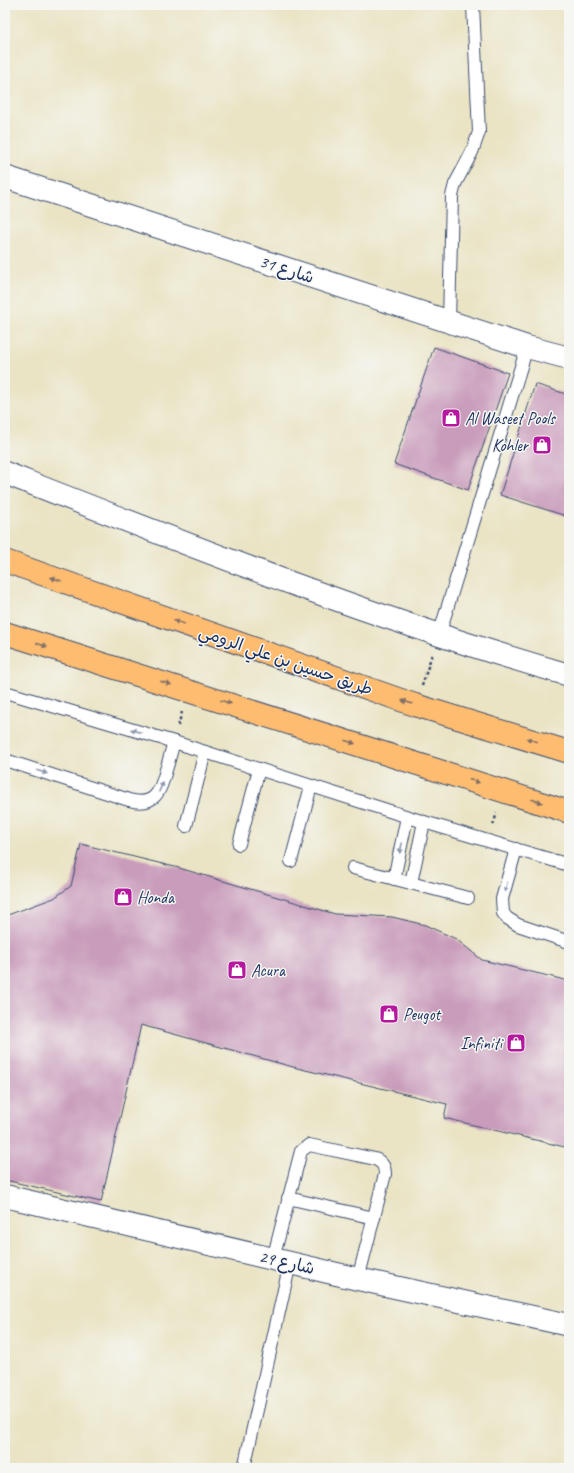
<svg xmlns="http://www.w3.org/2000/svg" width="574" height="1473" viewBox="0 0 574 1473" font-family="Caveat,'Playpen Sans Arabic',sans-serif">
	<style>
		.building { fill: #c99cbb }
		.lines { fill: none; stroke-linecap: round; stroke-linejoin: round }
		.lane-casing { stroke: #3a4a6d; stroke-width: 14 }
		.street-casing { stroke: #3a4a6d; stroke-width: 24 }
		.highway-casing { stroke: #3a4a6d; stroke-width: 24 }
		.path { stroke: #3a4a6d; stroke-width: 2.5; stroke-dasharray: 3 3; stroke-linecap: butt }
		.lane { stroke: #fff; stroke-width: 12 }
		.street { stroke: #fff; stroke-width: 22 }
		.highway { stroke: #fdbc70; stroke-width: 22 }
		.oneway { fill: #816e66 }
		.oneway2 { fill: #8d97ae }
		.labels { text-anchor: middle; stroke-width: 3; stroke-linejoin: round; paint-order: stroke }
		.street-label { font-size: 17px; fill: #1b2f5e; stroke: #f6f6f2 }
		.poi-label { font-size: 17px; fill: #1b2f5e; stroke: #f6f6f2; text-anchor: start }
	</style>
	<rect width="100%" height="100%" fill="#f6f6f2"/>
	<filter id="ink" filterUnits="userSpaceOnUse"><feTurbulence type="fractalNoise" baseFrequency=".025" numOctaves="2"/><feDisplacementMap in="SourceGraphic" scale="8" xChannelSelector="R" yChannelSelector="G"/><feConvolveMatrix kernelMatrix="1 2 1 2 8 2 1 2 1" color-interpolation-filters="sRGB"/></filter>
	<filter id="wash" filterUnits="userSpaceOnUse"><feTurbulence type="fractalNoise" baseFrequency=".012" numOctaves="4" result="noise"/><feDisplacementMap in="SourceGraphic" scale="16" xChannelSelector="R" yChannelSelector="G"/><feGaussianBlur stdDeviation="0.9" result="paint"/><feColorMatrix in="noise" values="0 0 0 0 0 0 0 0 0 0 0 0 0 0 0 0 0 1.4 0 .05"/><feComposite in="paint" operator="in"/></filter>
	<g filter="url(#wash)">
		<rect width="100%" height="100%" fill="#eae4c5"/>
		<g id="blocks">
			<g class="building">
				<polygon points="566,11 569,11 569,38 568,38"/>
				<polygon points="434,347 508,373 468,490 394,464"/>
				<polygon points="535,384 569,395 569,517 500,495"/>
				<polygon points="81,844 179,868 335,914 392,917 425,925 456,939 482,960 569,981 569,1148 444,1118 447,1104 293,1067 141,1025 101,1202 5,1180 5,916 54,898 71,886"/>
			</g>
		</g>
	</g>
	<g filter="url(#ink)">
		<use href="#blocks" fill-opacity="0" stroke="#3a4a6d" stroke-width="1"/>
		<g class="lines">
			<defs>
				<g id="lane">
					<polyline points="449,322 452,196 455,184 472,152 479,132 473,5"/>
					<polyline points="439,635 527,347"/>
					<polyline points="5,692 174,742 424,822 569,865"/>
					<path d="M 5,760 L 129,800 C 155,807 160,792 166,770 C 169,761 171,751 174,742"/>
					<polyline points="186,826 205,752"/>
					<polyline points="239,844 259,769"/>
					<polyline points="516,849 502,899 503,913 507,918 518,925 569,942"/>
					<polyline points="291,861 311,786"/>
					<polyline points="353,868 468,898"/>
					<polyline points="394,879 407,817"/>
					<polyline points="411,883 424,822"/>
					<polyline points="288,1198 374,1218"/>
					<path d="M 273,1259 L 301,1151 L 309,1145 L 314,1146 L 375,1159 C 382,1162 385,1166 385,1174 L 358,1279"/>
					<polyline points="244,1468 290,1263"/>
				</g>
				<g id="street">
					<polyline points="5,177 527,347 569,358"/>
					<path d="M 5,473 C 191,546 377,620 569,675"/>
					<polyline points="5,1196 358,1279 569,1325"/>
				</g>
				<g id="highway">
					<polyline points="5,561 415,705 569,752"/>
					<polyline points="5,633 569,812"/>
				</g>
			</defs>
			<use href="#lane" class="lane-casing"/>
			<use href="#street" class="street-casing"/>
			<use href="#highway" class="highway-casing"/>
			<g class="path">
				<polyline points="422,686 432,654"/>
				<polyline points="178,726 182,712"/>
				<polyline points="493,825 497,813"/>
			</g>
			<use href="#lane" class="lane"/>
			<use href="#street" class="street"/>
			<use href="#highway" class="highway"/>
		</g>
		<defs><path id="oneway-solid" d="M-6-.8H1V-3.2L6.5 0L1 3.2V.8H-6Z"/></defs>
		<g class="oneway">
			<use href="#oneway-solid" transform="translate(56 579) rotate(-161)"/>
			<use href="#oneway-solid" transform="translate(179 622) rotate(-161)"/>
			<use href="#oneway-solid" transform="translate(42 645) rotate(17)"/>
			<use href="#oneway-solid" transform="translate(166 683) rotate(17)"/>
			<use href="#oneway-solid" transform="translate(226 702) rotate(18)"/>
			<use href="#oneway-solid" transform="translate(407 702) rotate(-161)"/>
			<use href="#oneway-solid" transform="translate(532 740) rotate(-163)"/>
			<use href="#oneway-solid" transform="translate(350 742) rotate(18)"/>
			<use href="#oneway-solid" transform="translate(474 781) rotate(18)"/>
			<use href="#oneway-solid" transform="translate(537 801) rotate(18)"/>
		</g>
		<g class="oneway2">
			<use href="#oneway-solid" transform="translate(136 731) rotate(-163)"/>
			<use href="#oneway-solid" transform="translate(42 772) rotate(18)"/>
			<use href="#oneway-solid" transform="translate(161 787) rotate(-67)"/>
			<use href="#oneway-solid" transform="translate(401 848) rotate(103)"/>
			<use href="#oneway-solid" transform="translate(506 887) rotate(105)"/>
		</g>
	</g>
	<defs>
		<symbol id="shop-square" viewBox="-11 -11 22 22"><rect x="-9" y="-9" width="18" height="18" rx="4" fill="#b5179e" stroke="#f6f6f2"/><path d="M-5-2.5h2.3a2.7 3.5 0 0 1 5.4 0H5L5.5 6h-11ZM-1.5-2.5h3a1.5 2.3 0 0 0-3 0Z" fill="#fff"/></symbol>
	</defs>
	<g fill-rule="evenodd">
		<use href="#shop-square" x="440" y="407" width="22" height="22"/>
		<use href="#shop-square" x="531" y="434" width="22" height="22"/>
		<use href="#shop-square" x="112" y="886" width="22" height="22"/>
		<use href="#shop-square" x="226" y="959" width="22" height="22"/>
		<use href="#shop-square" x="378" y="1003" width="22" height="22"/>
		<use href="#shop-square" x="505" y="1032" width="22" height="22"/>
	</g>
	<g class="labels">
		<g class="street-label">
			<text transform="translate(287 269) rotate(18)" y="6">شارع 31</text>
			<text transform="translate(286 660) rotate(19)" y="6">طريق حسين بن علي الرومي</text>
			<text transform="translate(287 1262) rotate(13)" y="6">شارع 29</text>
		</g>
		<g class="poi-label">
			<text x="465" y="424">Al Waseet Pools</text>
			<text x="528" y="451" text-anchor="end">Kohler</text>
			<text x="137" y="903">Honda</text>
			<text x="251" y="976">Acura</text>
			<text x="403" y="1020">Peugot</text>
			<text x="502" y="1049" text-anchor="end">Infiniti</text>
		</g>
	</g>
	<rect width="574" height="1473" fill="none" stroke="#f6f6f2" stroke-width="20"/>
</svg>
